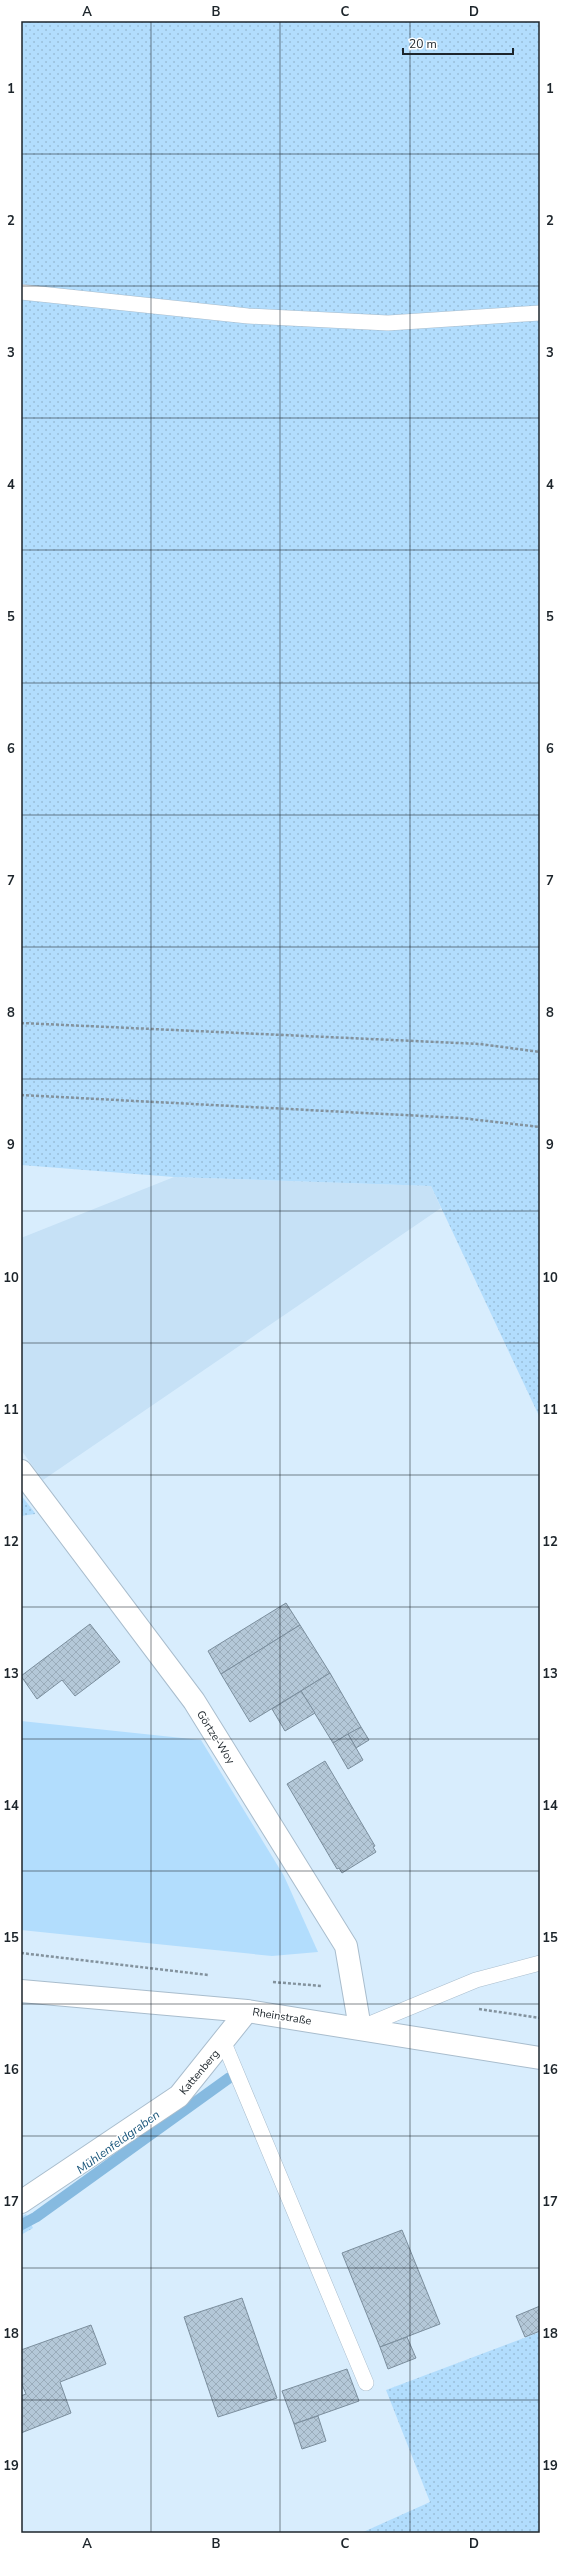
<svg xmlns="http://www.w3.org/2000/svg" width="561" height="2554" viewBox="0 0 561 2554" font-family="'Nunito Sans',sans-serif">
	<style>
		.built { fill: #c6e1f6 }
		.grass { fill: url(#grass-dots) }
		.garden { fill: #b2ddfd }
		.lines { fill: none; stroke-linecap: round; stroke-linejoin: round }
		.stream { stroke: #86bae0; stroke-width: 11 }
		.building { fill: url(#building-cross-hatch); stroke: #7b8e9d }
		.lane-casing { stroke: #a9bdcd; stroke-width: 16 }
		.street-casing { stroke: #a9bdcd; stroke-width: 24 }
		.secondary-casing { stroke: #a9bdcd; stroke-width: 24 }
		.path { stroke: #83929d; stroke-width: 2.5; stroke-dasharray: 3 2; stroke-linecap: butt }
		.lane { stroke: #fff; stroke-width: 15 }
		.street { stroke: #fff; stroke-width: 22 }
		.secondary { stroke: #fff; stroke-width: 22 }
		.grid { fill: none; stroke: #1d252b; stroke-width: 1; stroke-opacity: 0.55 }
		.labels { text-anchor: middle; stroke-width: 3; stroke-linejoin: round; paint-order: stroke }
		.street-label { font-size: 11px; fill: #1d252b; stroke: #fff }
		.water-label { font-size: 12px; font-style: italic; fill: #1a567b; stroke: #fff }
		.neatline { fill: none; stroke: #1d252b; stroke-width: 1.5 }
		.grid-label { font-size: 13px; text-anchor: middle; font-weight: bold; fill: #1d252b }
	</style>
	<defs>
		<pattern id="grass-dots" width="8" height="8" patternUnits="userSpaceOnUse"><rect width="8" height="8" fill="#b2ddfd"/><path d="M2 2h.1M6 6h.1" fill="none" stroke="#99bed9" stroke-width="1.8" stroke-linecap="round"/></pattern>
		<pattern id="building-cross-hatch" width="8" height="8" patternUnits="userSpaceOnUse"><rect width="8" height="8" fill="#b4c8d8"/><path d="M0 0l8 8M0 8l8-8" fill="none" stroke="#9aacba"/></pattern>
	</defs>
	<rect width="100%" height="100%" fill="#d8edfd"/>
	<polygon class="built" points="174,1177 431,1186 441,1208 43,1480 21,1450 21,1238"/>
	<g class="grass">
		<polygon points="21,21 540,21 540,1418 431,1186 174,1177 21,1165"/>
		<polygon points="21,1495 35,1513 35,1514 21,1516"/>
		<polygon points="26,2214 33,2228 21,2235 21,2217"/>
		<polygon points="540,2332 540,2533 361,2533 430,2502 386,2390"/>
	</g>
	<polygon class="garden" points="21,1721 201,1740 284,1876 318,1952 272,1956 21,1930"/>
	<g class="lines">
		<polyline class="stream" points="21,2225 36,2217 229,2078"/>
	</g>
	<g class="building">
		<polygon points="286,1603 300,1625 221,1674 208,1651"/>
		<polygon points="90,1624 120,1662 75,1696 62,1680 37,1699 21,1676"/>
		<polygon points="300,1625 330,1673 250,1722 221,1674"/>
		<polygon points="330,1673 361,1727 333,1743 301,1691"/>
		<polygon points="301,1691 315,1713 285,1731 272,1709"/>
		<polygon points="361,1727 369,1740 356,1748 348,1734"/>
		<polygon points="348,1734 363,1760 348,1769 333,1743"/>
		<polygon points="325,1761 375,1846 373,1847 376,1852 342,1873 339,1868 337,1869 287,1784"/>
		<polygon points="402,2230 440,2324 380,2347 342,2253"/>
		<polygon points="242,2298 277,2398 218,2417 184,2317"/>
		<polygon points="540,2306 540,2331 525,2337 516,2316"/>
		<polygon points="91,2325 106,2364 60,2382 71,2413 21,2433 21,2396 26,2394 21,2382 21,2350"/>
		<polygon points="407,2337 416,2358 388,2369 380,2347"/>
		<polygon points="347,2369 359,2401 294,2424 282,2391"/>
		<polygon points="318,2416 326,2441 302,2449 294,2424"/>
	</g>
	<g class="lines">
		<defs>
			<g id="lane">
				<polyline points="21,292 248,316 388,323 540,313"/>
				<polyline points="360,2028 476,1980 540,1963"/>
				<polyline points="224,2043 366,2383"/>
			</g>
			<g id="street">
				<polyline points="21,1471 194,1701 346,1946 360,2028"/>
				<polyline points="21,2202 179,2096 247,2011"/>
			</g>
			<polyline id="secondary" points="21,1991 247,2011 540,2058"/>
		</defs>
		<use href="#lane" class="lane-casing"/>
		<use href="#street" class="street-casing"/>
		<use href="#secondary" class="secondary-casing"/>
		<g class="path">
			<polyline points="21,1023 480,1044 540,1052"/>
			<polyline points="21,1095 461,1118 540,1127"/>
			<polyline points="21,1953 208,1975"/>
			<polyline points="273,1982 322,1986"/>
			<polyline points="479,2009 540,2018"/>
		</g>
		<use href="#lane" class="lane"/>
		<use href="#street" class="street"/>
		<use href="#secondary" class="secondary"/>
	</g>
	<path class="grid" d="M 151,21 L 151,2533M 280,21 L 280,2533M 410,21 L 410,2533M 21,154 L 540,154M 21,286 L 540,286M 21,418 L 540,418M 21,550 L 540,550M 21,683 L 540,683M 21,815 L 540,815M 21,947 L 540,947M 21,1079 L 540,1079M 21,1211 L 540,1211M 21,1343 L 540,1343M 21,1475 L 540,1475M 21,1607 L 540,1607M 21,1739 L 540,1739M 21,1871 L 540,1871M 21,2004 L 540,2004M 21,2136 L 540,2136M 21,2268 L 540,2268M 21,2400 L 540,2400"/>
	<g class="labels">
		<g class="street-label">
			<text transform="translate(216 1737) rotate(58)" y="4">Görtze-Woy</text>
			<text transform="translate(282 2016) rotate(9)" y="4">Rheinstraße</text>
			<text transform="translate(199 2072) rotate(-50)" y="4">Kattenberg</text>
		</g>
		<g class="water-label">
			<text transform="translate(118 2142) rotate(-36)" y="4">Mühlenfeldgraben</text>
		</g>
	</g>
	<rect width="561" height="2554" fill="none" stroke="#ffffff" stroke-width="44"/>
	<path d="M403 48v6h110v-6" fill="none" stroke="#1d252b" stroke-width="2"/>
	<text x="409" y="48" font-size="12" fill="#1d252b" stroke="#ffffff" stroke-width="3" paint-order="stroke">20 m</text>
	<rect x="22" y="22" width="517" height="2510" class="neatline"/>
	<g class="grid-label">
		<text x="87" y="16">A</text>
		<text x="216" y="16">B</text>
		<text x="345" y="16">C</text>
		<text x="474" y="16">D</text>
		<text x="11" y="93">1</text>
		<text x="550" y="93">1</text>
		<text x="11" y="225">2</text>
		<text x="550" y="225">2</text>
		<text x="11" y="357">3</text>
		<text x="550" y="357">3</text>
		<text x="11" y="489">4</text>
		<text x="550" y="489">4</text>
		<text x="11" y="621">5</text>
		<text x="550" y="621">5</text>
		<text x="11" y="753">6</text>
		<text x="550" y="753">6</text>
		<text x="11" y="885">7</text>
		<text x="550" y="885">7</text>
		<text x="11" y="1017">8</text>
		<text x="550" y="1017">8</text>
		<text x="11" y="1149">9</text>
		<text x="550" y="1149">9</text>
		<text x="11" y="1282">10</text>
		<text x="550" y="1282">10</text>
		<text x="11" y="1414">11</text>
		<text x="550" y="1414">11</text>
		<text x="11" y="1546">12</text>
		<text x="550" y="1546">12</text>
		<text x="11" y="1678">13</text>
		<text x="550" y="1678">13</text>
		<text x="11" y="1810">14</text>
		<text x="550" y="1810">14</text>
		<text x="11" y="1942">15</text>
		<text x="550" y="1942">15</text>
		<text x="11" y="2074">16</text>
		<text x="550" y="2074">16</text>
		<text x="11" y="2206">17</text>
		<text x="550" y="2206">17</text>
		<text x="11" y="2338">18</text>
		<text x="550" y="2338">18</text>
		<text x="11" y="2470">19</text>
		<text x="550" y="2470">19</text>
		<text x="87" y="2548">A</text>
		<text x="216" y="2548">B</text>
		<text x="345" y="2548">C</text>
		<text x="474" y="2548">D</text>
	</g>
</svg>
